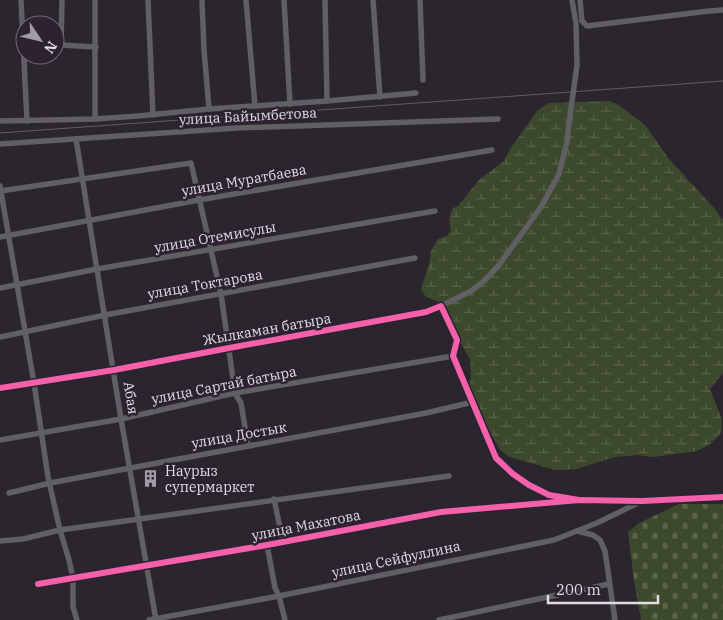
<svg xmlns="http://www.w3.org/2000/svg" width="723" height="620" viewBox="0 0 723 620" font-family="'IBM Plex Serif',serif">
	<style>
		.wetland { fill: url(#wetland-marsh) }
		.cemetery { fill: url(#cemetery-stones) }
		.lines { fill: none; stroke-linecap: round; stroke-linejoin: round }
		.minor { stroke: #5f5f64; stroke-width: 5.5 }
		.rail { stroke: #5e5d61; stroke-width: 1 }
		.minor-bridge { stroke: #5f5f64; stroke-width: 5.5 }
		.cycleway-casing { stroke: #2c2231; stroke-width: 9 }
		.cycleway { stroke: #f560ab; stroke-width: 6 }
		.labels { text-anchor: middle; stroke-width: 5; stroke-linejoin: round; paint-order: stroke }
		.street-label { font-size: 14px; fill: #e2dce5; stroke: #2c2231 }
		.poi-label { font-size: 14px; fill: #e2dce5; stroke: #2c2231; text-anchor: start }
	</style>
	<defs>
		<pattern id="wetland-marsh" width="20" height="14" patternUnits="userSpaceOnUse" patternTransform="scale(1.25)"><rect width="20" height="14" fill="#3d492c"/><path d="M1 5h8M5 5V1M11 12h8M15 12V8" fill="none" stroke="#59634a"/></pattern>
		<pattern id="cemetery-stones" width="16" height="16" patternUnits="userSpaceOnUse" patternTransform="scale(1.25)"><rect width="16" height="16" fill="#3d492c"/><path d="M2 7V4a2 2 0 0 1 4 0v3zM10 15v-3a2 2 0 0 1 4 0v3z" fill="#59634a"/></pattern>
	</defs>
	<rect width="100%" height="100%" fill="#2b262e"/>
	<polygon class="wetland" points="610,101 620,106 645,125 669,159 714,208 723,220 723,373 710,389 722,420 721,433 709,445 697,451 653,457 638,455 615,457 576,469 555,470 510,457 500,450 468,392 471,376 470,359 458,339 443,319 437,301 426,297 421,289 429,264 431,251 438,239 447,236 451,230 449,219 453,208 458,206 479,180 504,161 510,149 538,110 549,103"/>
	<polygon class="cemetery" points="679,504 723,504 723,620 641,620 634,581 628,532 639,523"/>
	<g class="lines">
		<g class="minor">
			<polyline points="21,0 27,121"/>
			<polyline points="62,0 61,45 96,47"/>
			<polyline points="95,0 95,119"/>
			<polyline points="148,0 153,115"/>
			<polyline points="202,0 204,50 209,109"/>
			<polyline points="246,0 255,106"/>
			<polyline points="284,0 290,104"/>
			<polyline points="325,0 327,101"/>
			<polyline points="373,0 380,97"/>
			<polyline points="420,0 423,80"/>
			<polyline points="572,0 576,23 577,65"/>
			<polyline points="580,0 582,21 587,26 709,11 723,10"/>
			<polyline points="0,121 95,119 138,116 209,109 327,101 416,93"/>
			<polyline points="76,139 121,419 156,620"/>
			<polyline points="0,144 237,128 498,119"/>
			<polyline points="0,186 34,383 48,477 60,530 69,560 73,578 73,607 77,620"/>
			<polyline points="0,191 191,163 221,294 235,393 241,403 248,446"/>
			<polyline points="0,237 199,200 492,150"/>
			<polyline points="0,288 97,269 435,211"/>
			<polyline points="441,306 471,291 484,281 499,265 541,207 559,174 567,142 569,123"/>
			<polyline points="0,337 105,315 415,258"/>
			<polyline points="0,388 114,370 229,348 426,312 441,306 457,340 453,356 496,458 513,474 529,485 549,495 579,500"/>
			<polyline points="0,440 121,419 235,393 453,356"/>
			<polyline points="9,493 50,483 426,413 473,402"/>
			<polyline points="274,499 283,542"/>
			<polyline points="577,531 593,535 600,540 605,551 615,620"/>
			<polyline points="0,541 23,539 60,530 449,476"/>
			<polyline points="267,545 275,588 279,596 285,620"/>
			<polyline points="38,584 267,545 441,512 579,500 642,501 723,497"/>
			<polyline points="149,620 279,596 554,540 597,523 640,502"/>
			<polyline points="439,620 609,584"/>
		</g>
		<polyline class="rail" points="0,133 723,81"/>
		<polyline class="minor-bridge" points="569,123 577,65"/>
		<defs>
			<g id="cycleway">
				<polyline points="0,388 114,370 229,348 426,312 441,306 457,340 453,356 496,458 513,474 529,485 549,495 579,500"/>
				<polyline points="38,584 267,545 441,512 579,500 642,501 723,497"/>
			</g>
		</defs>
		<use href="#cycleway" class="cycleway-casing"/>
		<use href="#cycleway" class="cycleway"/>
	</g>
	<defs>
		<symbol id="building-bare" viewBox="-9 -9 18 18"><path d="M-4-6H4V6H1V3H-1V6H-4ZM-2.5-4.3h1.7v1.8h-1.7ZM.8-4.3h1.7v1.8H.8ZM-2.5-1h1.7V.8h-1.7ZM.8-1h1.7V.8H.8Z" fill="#a29ca5" stroke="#2c2231" stroke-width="2.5" paint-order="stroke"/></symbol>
	</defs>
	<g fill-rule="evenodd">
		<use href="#building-bare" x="138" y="466" width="25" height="25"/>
	</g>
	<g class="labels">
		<g class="street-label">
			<text transform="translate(248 116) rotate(-3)" y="5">улица Байымбетова</text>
			<text transform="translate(244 180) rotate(-10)" y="5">улица Муратбаева</text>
			<text transform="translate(215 237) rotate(-10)" y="5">улица Отемисулы</text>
			<text transform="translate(205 284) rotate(-10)" y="5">улица Токтарова</text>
			<text transform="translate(267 329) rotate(-10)" y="5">Жылкаман батыра</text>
			<text transform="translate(224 385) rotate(-11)" y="5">улица Сартай батыра</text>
			<text transform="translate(131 398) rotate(81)" y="5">Абая</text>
			<text transform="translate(239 435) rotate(-10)" y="5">улица Достык</text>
			<text transform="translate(306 525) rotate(-11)" y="5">улица Махатова</text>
			<text transform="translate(396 559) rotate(-12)" y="5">улица Сейфуллина</text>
		</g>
		<g class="poi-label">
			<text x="165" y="476">Наурыз<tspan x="165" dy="16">супермаркет</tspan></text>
		</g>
	</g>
	<g transform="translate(40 40) rotate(125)"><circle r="24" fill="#2c2231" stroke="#756c79"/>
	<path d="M0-4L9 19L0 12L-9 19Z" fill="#a29ca5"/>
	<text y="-8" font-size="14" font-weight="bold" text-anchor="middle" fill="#e2dce5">N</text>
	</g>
	<path d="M548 595v8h110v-8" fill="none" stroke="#e2dce5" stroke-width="2.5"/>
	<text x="556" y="595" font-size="15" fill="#e2dce5" stroke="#2c2231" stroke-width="4" paint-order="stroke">200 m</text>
</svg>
